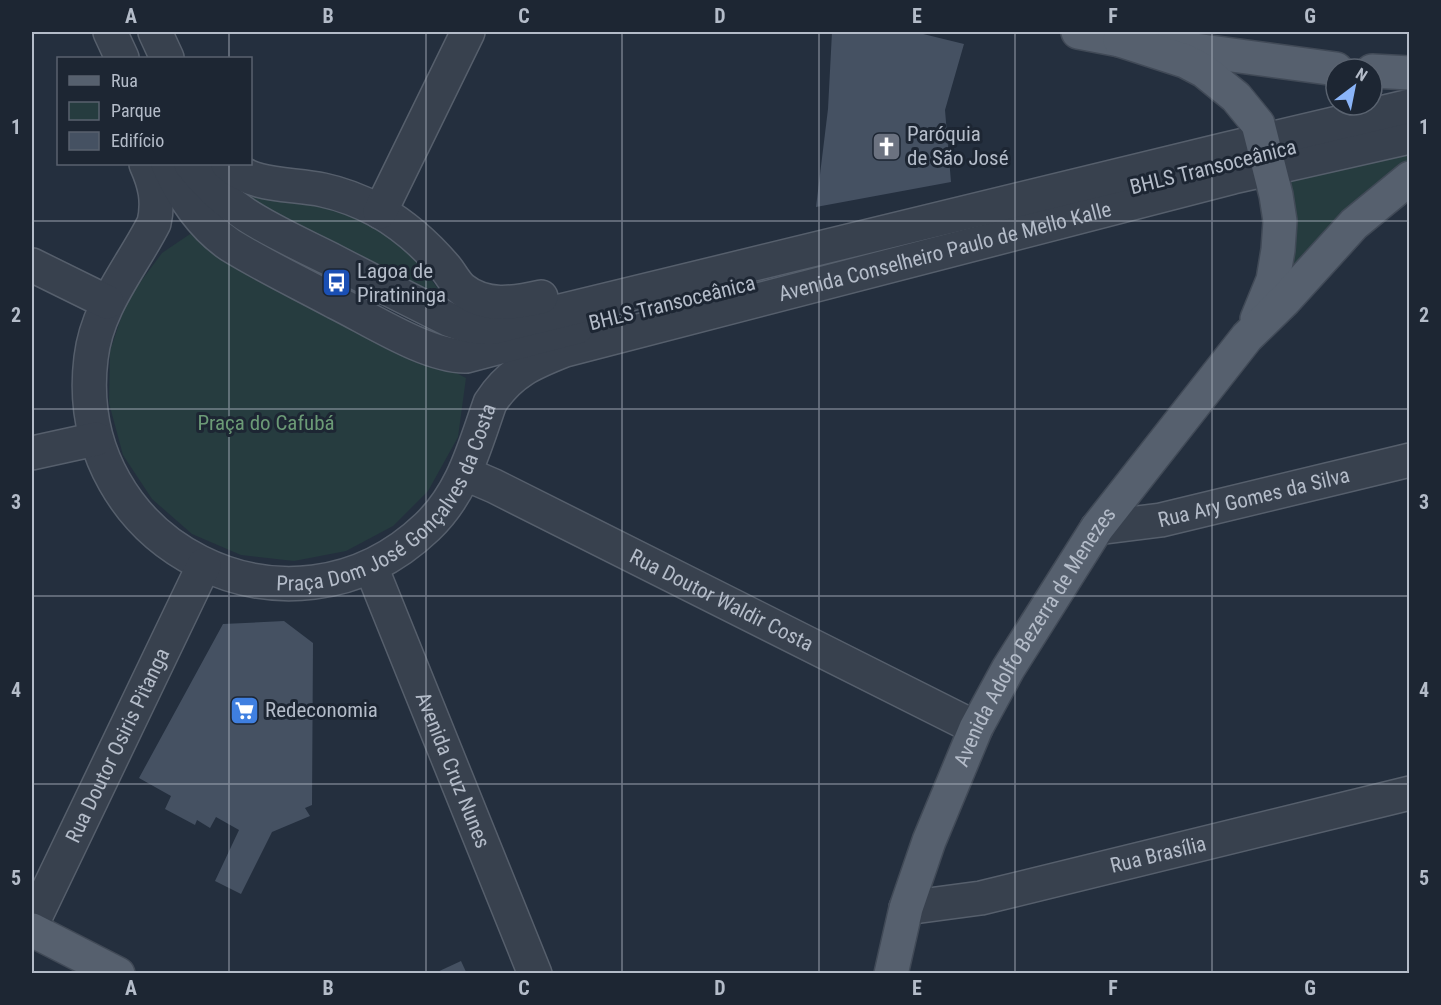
<svg xmlns="http://www.w3.org/2000/svg" width="1441" height="1005" viewBox="0 0 1441 1005" font-family="'Roboto Condensed',sans-serif">
	<style>
		.green { fill: #263c3f }
		.building { fill: #455162 }
		.lines { fill: none; stroke-linecap: round; stroke-linejoin: round }
		.minor-casing { stroke: #565f6c; stroke-width: 36 }
		.major-casing { stroke: #414a57; stroke-width: 36 }
		.minor { stroke: #38414e; stroke-width: 33 }
		.major { stroke: #56606e; stroke-width: 33 }
		.grid { fill: none; stroke: #b4bcc9; stroke-width: 1.5; stroke-opacity: 0.55 }
		.labels { text-anchor: middle; stroke-width: 6; stroke-linejoin: round; paint-order: stroke }
		.poi-label { font-size: 21px; fill: #b4bcc9; stroke: #1d2633; text-anchor: start }
		.street-label { font-size: 21px; fill: #b4bcc9; stroke: #1d2633 }
		.park-label { font-size: 21px; fill: #6b9a76; stroke: #1d2633 }
		.neatline { fill: none; stroke: #b4bcc9; stroke-width: 2 }
		.grid-label { font-size: 20px; text-anchor: middle; font-weight: bold; fill: #b4bcc9 }
	</style>
	<rect width="100%" height="100%" fill="#242f3e"/>
	<g class="green">
		<polygon points="1409,145 1409,168 1287,281 1286,176"/>
		<polygon points="249,194 334,207 373,225 411,256 433,282 448,303 239,195"/>
		<polygon points="193,232 213,248 466,378 458,437 428,491 393,526 346,551 294,561 241,555 192,534 152,499 123,455 109,403 110,351 127,300 162,253"/>
	</g>
	<g class="building">
		<polygon points="832,32 915,32 964,44 945,110 951,182 816,207 828,109"/>
		<polygon points="300,255 379,297 372,311 292,269"/>
		<polygon points="284,621 313,643 312,805 305,808 310,816 272,832 241,894 215,881 239,830 216,817 210,828 197,820 195,825 165,809 171,796 139,778 223,624"/>
		<polygon points="461,961 467,974 433,974"/>
	</g>
	<g class="lines">
		<defs>
			<g id="minor">
				<polyline points="110,32 122,58"/>
				<polyline points="155,32 167,58"/>
				<path id="s1" d="M 146,164 C 155,184 159,201 154,223 C 131,268 97,306 91,358 C 68,545 290,658 427,527 C 463,493 474,448 490,403 C 510,372 532,363 565,350 L 1233,177 L 1410,137"/>
				<path d="M 168,164 C 182,196 201,225 230,245 C 264,266 300,283 335,302 C 370,319 428,357 466,356 L 577,327"/>
				<path d="M 191,164 C 229,214 276,232 330,259 C 370,280 410,300 450,320 C 465,326 478,329 495,327 L 1227,149 L 1410,106"/>
				<path d="M 228,164 C 255,188 290,183 323,190 C 342,194 362,202 379,211 C 403,225 427,246 445,267 C 451,274 455,283 462,289 C 485,308 514,303 541,297"/>
				<polyline points="380,212 468,32"/>
				<polyline points="32,265 107,302"/>
				<polyline points="32,453 96,439"/>
				<path id="s2" d="M 466,474 L 494,486 L 976,728"/>
				<path id="s3" d="M 1097,528 L 1161,520 L 1410,460"/>
				<path id="s4" d="M 371,567 L 535,974"/>
				<path id="s5" d="M 906,908 L 981,898 L 1410,793"/>
				<path id="s6" d="M 32,924 L 204,565"/>
			</g>
			<g id="major">
				<polyline points="1078,32 1120,40 1336,69"/>
				<polyline points="1120,40 1185,61 1204,71 1236,97 1258,124 1276,195 1280,221 1278,250 1273,280 1257,319"/>
				<polyline points="1372,71 1410,73"/>
				<polyline points="32,930 118,974"/>
				<path id="s7" d="M 891,974 L 906,908 L 929,841 L 976,728 L 1008,669 L 1097,528 L 1247,337 L 1285,300 L 1354,224 L 1410,178"/>
			</g>
		</defs>
		<use href="#minor" class="minor-casing"/>
		<use href="#major" class="major-casing"/>
		<use href="#minor" class="minor"/>
		<use href="#major" class="major"/>
	</g>
	<path class="grid" d="M 229,32 L 229,58M 426,32 L 426,974M 622,32 L 622,974M 819,32 L 819,974M 1015,32 L 1015,974M 1212,32 L 1212,974M 229,164 L 229,974M 32,221 L 1410,221M 32,409 L 1410,409M 32,596 L 1410,596M 32,784 L 1410,784"/>
	<defs>
		<symbol id="church-square" viewBox="-11 -11 22 22"><rect x="-9" y="-9" width="18" height="18" rx="4" fill="#6b7280" stroke="#1d2633"/><path d="M-1.2-6h2.4v3.5h3.3v2.4h-3.3V6h-2.4V-.1h-3.3v-2.4h3.3Z" fill="#fff"/></symbol>
		<symbol id="bus-square" viewBox="-11 -11 22 22"><rect x="-9" y="-9" width="18" height="18" rx="4" fill="#1a4fb4" stroke="#1d2633"/><path d="M-5-6H5V4H4V6H2V4H-2V6H-4V4H-5ZM-3.5-4V0h7V-4ZM-3.5 1.2v1.5H-2V1.2ZM2 1.2v1.5H3.5V1.2Z" fill="#fff"/></symbol>
		<symbol id="supermarket-square" viewBox="-11 -11 22 22"><rect x="-9" y="-9" width="18" height="18" rx="4" fill="#3f7fe0" stroke="#1d2633"/><path d="M-6-5.5h2.5l.6 2H6L4.5 2H-2.5L-4.4-4H-6ZM-1.5 3.2a1.3 1.3 0 1 0 .1 0ZM3 3.2a1.3 1.3 0 1 0 .1 0Z" fill="#fff"/></symbol>
	</defs>
	<g fill-rule="evenodd">
		<use href="#church-square" x="870" y="130" width="33" height="33"/>
		<use href="#bus-square" x="320" y="266" width="33" height="33"/>
		<use href="#supermarket-square" x="228" y="694" width="33" height="33"/>
	</g>
	<g class="labels">
		<g class="poi-label">
			<text x="907" y="141">Paróquia<tspan x="907" dy="24">de São José</tspan></text>
			<text x="357" y="278">Lagoa de<tspan x="357" dy="24">Piratininga</tspan></text>
			<text x="265" y="717">Redeconomia</text>
		</g>
		<g class="street-label">
			<text transform="translate(1213 167) rotate(-14)" y="7">BHLS Transoceânica</text>
			<text dy="7" stroke="none"><textPath href="#s1" startOffset="1330">Avenida Conselheiro Paulo de Mello Kalle</textPath></text>
			<text transform="translate(672 303) rotate(-14)" y="7">BHLS Transoceânica</text>
			<text dy="7" stroke="none"><textPath href="#s1" startOffset="690">Praça Dom José Gonçalves da Costa</textPath></text>
			<text dy="7" stroke="none"><textPath href="#s3" startOffset="160">Rua Ary Gomes da Silva</textPath></text>
			<text dy="7" stroke="none"><textPath href="#s2" startOffset="285">Rua Doutor Waldir Costa</textPath></text>
			<text dy="7" stroke="none"><textPath href="#s7" startOffset="369">Avenida Adolfo Bezerra de Menezes</textPath></text>
			<text dy="7" stroke="none"><textPath href="#s6" startOffset="198">Rua Doutor Osiris Pitanga</textPath></text>
			<text dy="7" stroke="none"><textPath href="#s4" startOffset="219">Avenida Cruz Nunes</textPath></text>
			<text dy="7" stroke="none"><textPath href="#s5" startOffset="258">Rua Brasília</textPath></text>
		</g>
		<g class="park-label">
			<text x="266" y="430">Praça do Cafubá</text>
		</g>
	</g>
	<rect width="1441" height="1005" fill="none" stroke="#1d2633" stroke-width="66"/>
	<rect x="57" y="57" width="195" height="108" fill="#1d2633" stroke="#59626f" stroke-width="1.5"/>
	<rect x="69" y="76" width="30" height="9" fill="#56606e" stroke="#59626f" stroke-width="1.5"/>
	<text x="111" y="87" font-size="18" fill="#b4bcc9">Rua</text>
	<rect x="69" y="102" width="30" height="18" fill="#263c3f" stroke="#59626f" stroke-width="1.5"/>
	<text x="111" y="117" font-size="18" fill="#b4bcc9">Parque</text>
	<rect x="69" y="132" width="30" height="18" fill="#455162" stroke="#59626f" stroke-width="1.5"/>
	<text x="111" y="147" font-size="18" fill="#b4bcc9">Edifício</text>
	<g transform="translate(1354 87) rotate(32)"><circle r="28" fill="#1d2633" stroke="#59626f" stroke-width="1.5"/>
	<path d="M0-4.5L10 22L0 15L-10 22Z" fill="#8ab4f8"/>
	<text y="-9" font-size="16" font-weight="bold" text-anchor="middle" fill="#b4bcc9">N</text>
	</g>
	<rect x="33" y="33" width="1375" height="939" class="neatline"/>
	<g class="grid-label">
		<text x="131" y="23">A</text>
		<text x="328" y="23">B</text>
		<text x="524" y="23">C</text>
		<text x="720" y="23">D</text>
		<text x="917" y="23">E</text>
		<text x="1113" y="23">F</text>
		<text x="1310" y="23">G</text>
		<text x="16" y="134">1</text>
		<text x="1424" y="134">1</text>
		<text x="16" y="322">2</text>
		<text x="1424" y="322">2</text>
		<text x="16" y="509">3</text>
		<text x="1424" y="509">3</text>
		<text x="16" y="697">4</text>
		<text x="1424" y="697">4</text>
		<text x="16" y="885">5</text>
		<text x="1424" y="885">5</text>
		<text x="131" y="995">A</text>
		<text x="328" y="995">B</text>
		<text x="524" y="995">C</text>
		<text x="720" y="995">D</text>
		<text x="917" y="995">E</text>
		<text x="1113" y="995">F</text>
		<text x="1310" y="995">G</text>
	</g>
</svg>
